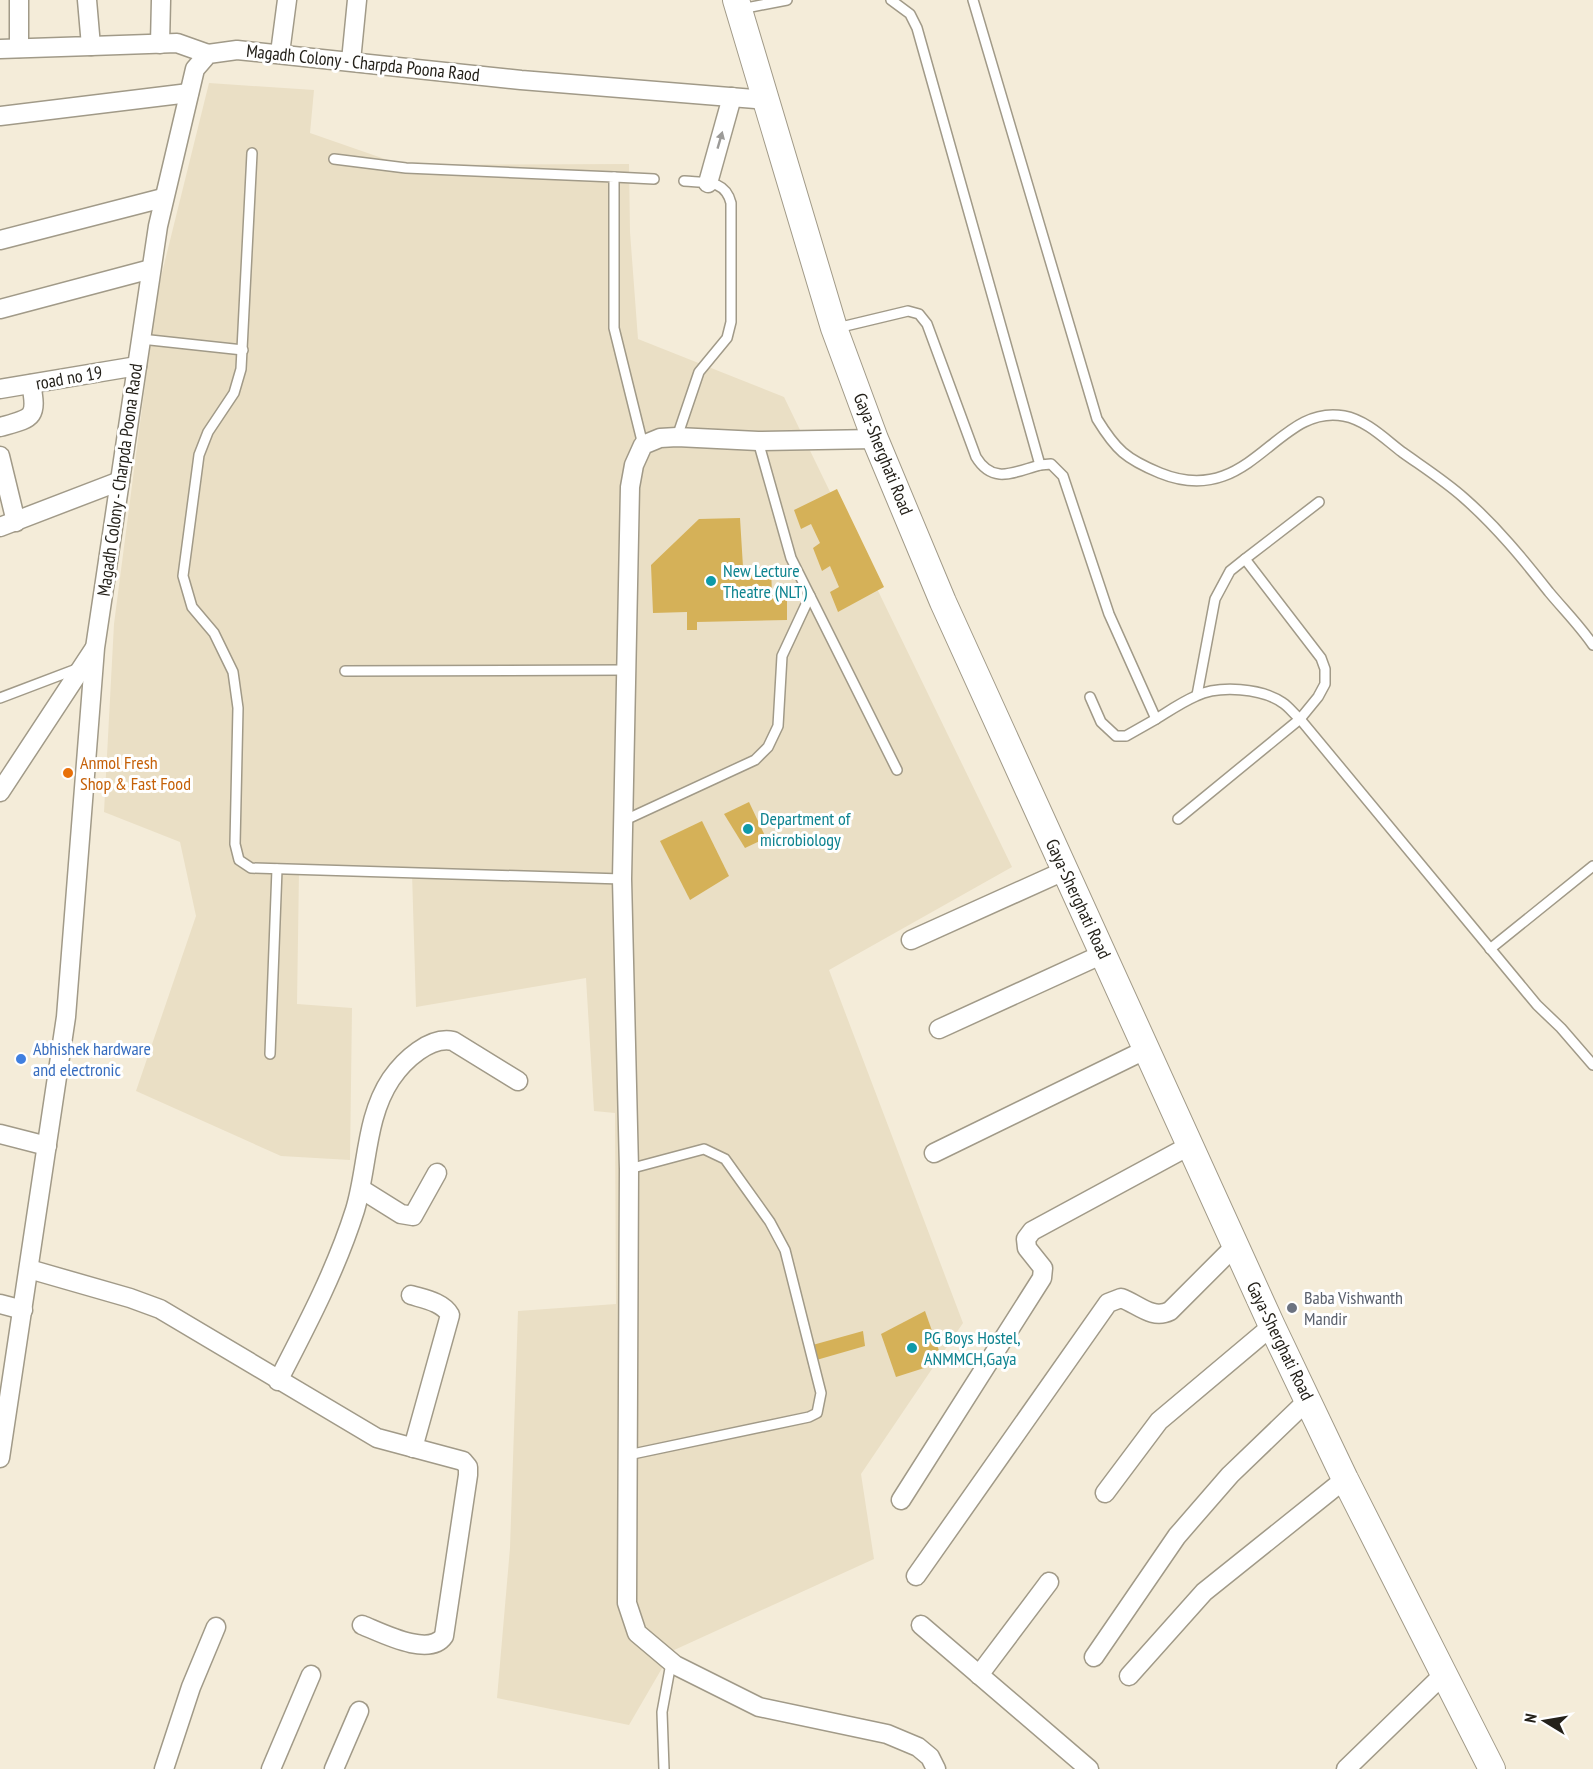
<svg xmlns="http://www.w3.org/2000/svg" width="1593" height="1769" font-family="'PT Sans Narrow',sans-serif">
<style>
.built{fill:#eadfc5}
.building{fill:#d5b158}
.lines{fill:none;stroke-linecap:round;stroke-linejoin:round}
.lane-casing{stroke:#a19a88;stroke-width:12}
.street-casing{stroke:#a19a88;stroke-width:21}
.secondary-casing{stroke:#a19a88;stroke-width:28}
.lane{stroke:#fff;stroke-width:9}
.street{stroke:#fff;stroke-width:18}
.secondary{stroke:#fff;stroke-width:26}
.oneway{fill:#9c9b98}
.culture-dot{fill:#0f9aa8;stroke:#fff;stroke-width:2}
.food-dot{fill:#e8710a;stroke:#fff;stroke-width:2}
.shop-dot{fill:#3f7fe0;stroke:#fff;stroke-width:2}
.worship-dot{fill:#6b7280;stroke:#fff;stroke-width:2}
.labels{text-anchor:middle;stroke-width:6;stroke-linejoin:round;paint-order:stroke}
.street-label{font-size:18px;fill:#24211a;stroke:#fff}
.culture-label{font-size:18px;fill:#0d838f;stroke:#fff;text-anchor:start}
.food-label{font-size:18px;fill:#c56008;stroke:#fff;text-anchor:start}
.shop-label{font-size:18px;fill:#366cbe;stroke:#fff;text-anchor:start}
.worship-label{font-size:18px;fill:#5b616d;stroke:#fff;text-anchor:start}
</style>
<rect width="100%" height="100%" fill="#f4ecd9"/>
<polygon class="built" points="209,83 314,90 310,133 402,165 629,164 630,232 638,339 784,397 1012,867 829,970 963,1323 861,1474 874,1559 672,1651 629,1725 497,1698 510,1548 518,1311 616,1304 615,1113 594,1111 586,978 416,1007 412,873 299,872 297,1004 352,1008 350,1160 281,1156 136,1091 196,916 180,842 104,812 114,624 157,293"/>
<g class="building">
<polygon points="837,489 884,587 838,612 830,592 839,587 830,566 822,571 813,548 820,543 811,524 801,529 794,510"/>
<polygon points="740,518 743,567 771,567 772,595 787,595 787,620 697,622 697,630 687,630 687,612 653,613 651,565 699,519"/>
<polygon points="749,802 766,838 745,848 724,814"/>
<polygon points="702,821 729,876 690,900 660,841"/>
<polygon points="925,1311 943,1362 896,1377 881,1334"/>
<polygon points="863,1331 865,1346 813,1361 809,1346"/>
</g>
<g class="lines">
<defs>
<g id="lane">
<path d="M891,0L910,14L917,28L1040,465L1051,464L1063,476L1109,614L1156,719C1169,711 1182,702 1196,696C1219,685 1262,688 1283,703C1289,707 1294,714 1300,719L1537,1005L1561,1028L1593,1065"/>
<path d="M973,0L1097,419C1116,450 1126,459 1160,473C1251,510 1276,403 1344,416C1366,420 1385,439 1402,452C1423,467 1445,481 1464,498C1496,526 1523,559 1549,592C1564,610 1580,626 1593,645"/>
<polyline points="741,9 787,0"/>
<polyline points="252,153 241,369 234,393 208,432 199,455 183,576 192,607 214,633 233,672 238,708 235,844 239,860 251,868 622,879"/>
<polyline points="334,159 406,168 614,177 614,328 643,445"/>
<polyline points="614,177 654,179"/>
<path d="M837,328L908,311L919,314L927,324L976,457C993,485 1014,472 1040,465"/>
<polyline points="141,339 243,350"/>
<path d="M677,437L699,372L727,338L731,322V203C725,179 705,183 684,181"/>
<polyline points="758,441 791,558 897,770"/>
<polyline points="345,671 626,670"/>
<polyline points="1197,695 1215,599 1230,571 1245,559"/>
<polyline points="1090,697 1101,722 1116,736 1126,736 1156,719"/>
<polyline points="0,698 79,668"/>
<polyline points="1178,819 1300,719 1318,697 1325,684 1325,669 1321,658 1245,559 1319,502"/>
<polyline points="623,821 755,760 768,747 778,726 782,656 810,596"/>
<polyline points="1490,949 1593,866"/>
<polyline points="270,1054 277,869"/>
<polyline points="628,1455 809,1417 817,1413 821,1393 785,1250 770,1222 725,1159 704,1149 629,1169"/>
<polyline points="664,1769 662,1712 671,1663"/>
</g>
<g id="street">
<polyline points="19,0 19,48"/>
<polyline points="160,44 161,0"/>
<polyline points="91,46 177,43 208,54"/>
<polyline points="0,49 91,46 87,0"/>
<polyline points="280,53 287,0"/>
<polyline points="351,61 357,0"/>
<polyline points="0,116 189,93"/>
<polyline points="708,183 732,97"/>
<polyline points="0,240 163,198"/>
<polyline points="0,309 151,269"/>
<polyline points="0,389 137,366"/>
<path d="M0,427C32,418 38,419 31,384"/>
<polyline points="875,439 758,441 677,437 660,438 643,445 634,465 630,487 622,879 629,1169 627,1603 637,1633 675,1665 759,1707 887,1734 918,1747 930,1757 936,1769"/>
<polyline points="0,456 16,522"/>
<polyline points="0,527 120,481"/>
<polyline points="0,792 94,649"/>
<polyline points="911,940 1064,871"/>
<polyline points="939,1029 1103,954"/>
<polyline points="0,1134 47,1146"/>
<polyline points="934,1153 1147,1049"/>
<polyline points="361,1189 401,1214 413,1216 437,1173"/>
<path d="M29,1269L130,1298L160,1309L377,1438L463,1461L468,1467V1475L444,1636C429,1658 380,1632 362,1625"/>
<path d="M411,1295C424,1299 443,1302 450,1315L413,1448"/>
<polyline points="0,1304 23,1310"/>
<path d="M278,1381C307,1325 336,1270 355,1210C368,1167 365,1118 391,1079C404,1060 430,1036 453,1041L518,1081"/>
<polyline points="0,1458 66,1017 95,648 158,226 195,69 208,54 237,50 521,80 766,100"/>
<polyline points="1105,1493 1159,1421 1272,1326"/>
<polyline points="901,1500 1042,1278 1043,1268 1027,1248 1026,1239 1032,1231 1189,1146"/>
<path d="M916,1576L1108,1303L1121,1298C1138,1304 1152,1320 1170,1311L1235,1246"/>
<polyline points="921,1625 1089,1769"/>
<polyline points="1094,1657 1177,1536 1230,1475 1308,1400"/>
<polyline points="979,1675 1049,1582"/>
<polyline points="1129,1676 1204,1592 1345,1479"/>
<polyline points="164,1769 191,1687 216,1627"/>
<polyline points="271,1769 311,1675"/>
<polyline points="334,1769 359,1711"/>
<polyline points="1346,1769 1444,1674"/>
</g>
<polyline id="secondary" points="736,0 834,328 875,439 943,602 1272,1326 1345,1479 1492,1769"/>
</defs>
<use href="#lane" class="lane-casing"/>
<use href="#street" class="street-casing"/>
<use href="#secondary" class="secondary-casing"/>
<use href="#lane" class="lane"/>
<use href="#street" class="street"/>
<use href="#secondary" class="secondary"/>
</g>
<defs><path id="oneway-solid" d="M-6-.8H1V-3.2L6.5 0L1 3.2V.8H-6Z" transform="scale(1.5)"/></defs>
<use class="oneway" href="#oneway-solid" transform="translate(720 140) rotate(-74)"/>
<g class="culture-dot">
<circle cx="711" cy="581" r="6"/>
<circle cx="748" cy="829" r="6"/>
<circle cx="912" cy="1348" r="6"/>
</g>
<circle class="food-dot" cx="68" cy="773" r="6"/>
<circle class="shop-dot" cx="21" cy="1059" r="6"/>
<circle class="worship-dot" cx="1292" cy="1308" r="6"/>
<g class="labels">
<g class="street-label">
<text transform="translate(363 63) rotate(6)" y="6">Magadh Colony - Charpda Poona Raod</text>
<text transform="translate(69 378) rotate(-10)" y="6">road no 19</text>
<text transform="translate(883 454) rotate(68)" y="6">Gaya-Sherghati Road</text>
<text transform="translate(120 480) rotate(-82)" y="6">Magadh Colony - Charpda Poona Raod</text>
<text transform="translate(1078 899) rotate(65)" y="6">Gaya-Sherghati Road</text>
<text transform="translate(1280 1341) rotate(64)" y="6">Gaya-Sherghati Road</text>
</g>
<g class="culture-label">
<text x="723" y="577">New Lecture<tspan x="723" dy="21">Theatre (NLT)</tspan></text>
<text x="760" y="825">Department of<tspan x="760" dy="21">microbiology</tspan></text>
<text x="924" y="1344">PG Boys Hostel,<tspan x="924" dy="21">ANMMCH,Gaya</tspan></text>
</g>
<g class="food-label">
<text x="80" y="769">Anmol Fresh<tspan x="80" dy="21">Shop &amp; Fast Food</tspan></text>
</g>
<g class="shop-label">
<text x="33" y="1055">Abhishek hardware<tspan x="33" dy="21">and electronic</tspan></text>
</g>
<g class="worship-label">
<text x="1304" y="1304">Baba Vishwanth<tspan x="1304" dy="21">Mandir</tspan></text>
</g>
</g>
<g transform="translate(1545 1721) rotate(281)" stroke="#ffffff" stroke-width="4.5" paint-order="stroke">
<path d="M0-4.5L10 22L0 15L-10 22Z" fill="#24211a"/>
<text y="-9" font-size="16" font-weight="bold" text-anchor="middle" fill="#24211a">N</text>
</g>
</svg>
